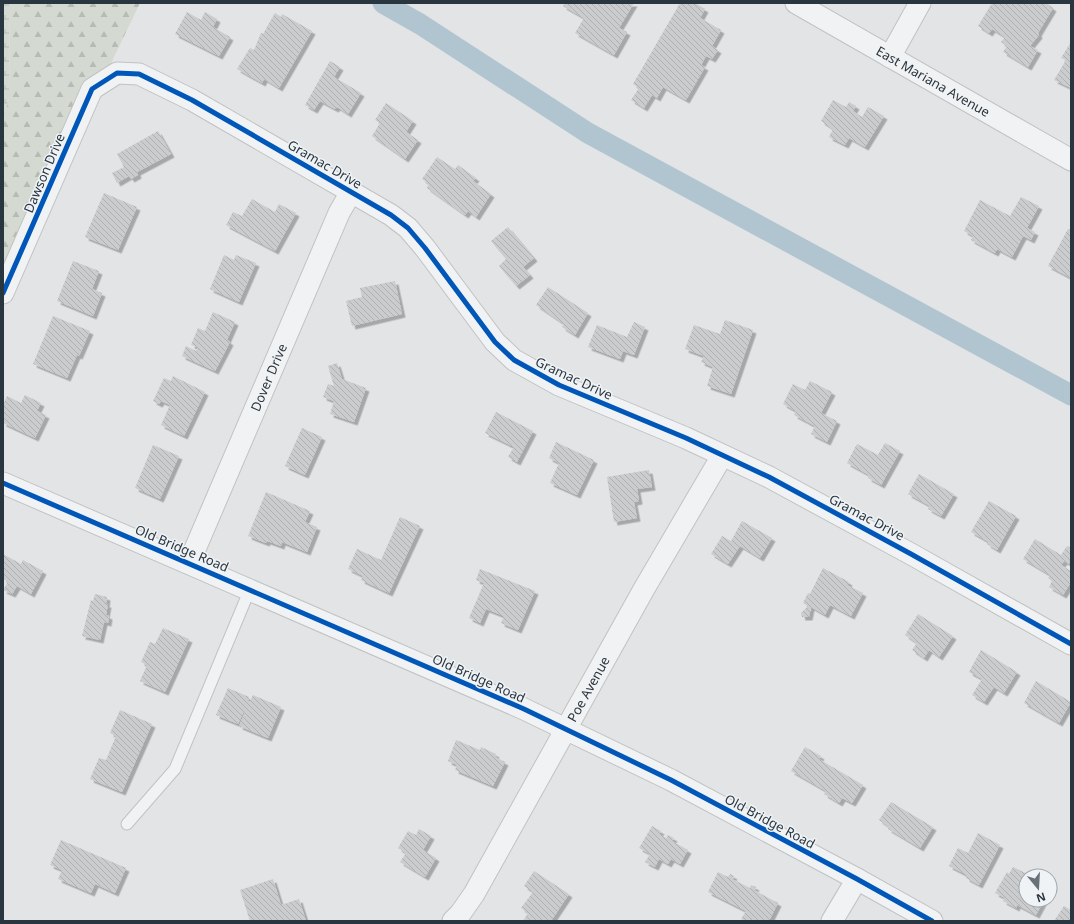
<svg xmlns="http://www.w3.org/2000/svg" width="1074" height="924" font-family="'Noto Sans',sans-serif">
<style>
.forest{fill:url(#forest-firs)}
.wetland{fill:url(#wetland-marsh)}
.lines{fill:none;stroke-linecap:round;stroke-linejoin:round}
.canal{stroke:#b1c5d0;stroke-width:21}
.building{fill:url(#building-back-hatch);filter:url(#shadow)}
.service-casing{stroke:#c0c2c4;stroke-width:13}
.minor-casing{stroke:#c0c2c4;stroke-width:23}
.service{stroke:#f1f2f3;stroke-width:11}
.minor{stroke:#f1f2f3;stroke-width:21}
.cycleway-casing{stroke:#eff3f6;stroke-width:8}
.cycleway{stroke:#0057b8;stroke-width:5}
.labels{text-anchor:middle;stroke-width:3;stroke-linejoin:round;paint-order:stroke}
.street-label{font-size:13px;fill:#29353f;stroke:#eff3f6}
</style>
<defs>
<pattern id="forest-firs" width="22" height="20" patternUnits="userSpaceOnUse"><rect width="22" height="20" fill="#d4dad2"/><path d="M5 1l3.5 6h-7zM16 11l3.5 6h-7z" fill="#b6bcb5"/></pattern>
<pattern id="wetland-marsh" width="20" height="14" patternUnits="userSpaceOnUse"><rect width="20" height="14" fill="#d4dad2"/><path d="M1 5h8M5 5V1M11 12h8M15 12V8" fill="none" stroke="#b6bcb5"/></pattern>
<pattern id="building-back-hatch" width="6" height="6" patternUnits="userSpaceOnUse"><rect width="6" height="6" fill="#caccce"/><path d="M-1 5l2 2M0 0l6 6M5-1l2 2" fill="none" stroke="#aeb0b2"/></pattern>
<filter id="shadow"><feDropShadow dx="3.5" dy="3.5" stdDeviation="0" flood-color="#0004"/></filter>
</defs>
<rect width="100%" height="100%" fill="#e2e4e6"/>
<polygon class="forest" points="10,3 140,3 3,288 3,121 9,97"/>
<polygon class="wetland" points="3,3 10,3 9,97 3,121"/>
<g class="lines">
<polyline class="canal" points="383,3 420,24 588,133 1071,395"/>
</g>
<g class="building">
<polygon points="565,3 634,3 619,28 627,32 614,55 575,33 584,18 563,6"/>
<polygon points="680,3 695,3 705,9 700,18 721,30 712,46 718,50 712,59 706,56 701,65 705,67 686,100 663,87 657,98 652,95 644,108 631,100 639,88 633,84"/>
<polygon points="992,3 1046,3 1053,8 1038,33 1039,35 1030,46 1038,50 1028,67 1003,52 1007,46 1001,42 1005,37 992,29 989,33 978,26"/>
<polygon points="187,12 201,20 205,12 217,19 213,27 230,37 219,56 175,34"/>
<polygon points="275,13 281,17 282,14 312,31 279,88 264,79 262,83 237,69 250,48 254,50 261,33 263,34"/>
<polygon points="1071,42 1071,88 1054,80 1066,60 1061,58"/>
<polygon points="330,61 340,67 334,77 361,93 348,114 337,107 335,109 320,101 314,110 305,105"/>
<polygon points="833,100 846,107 849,102 856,106 853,111 862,117 868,107 884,116 865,147 849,138 845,145 829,137 833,129 821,121"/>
<polygon points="386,103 413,121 406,132 418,140 405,159 372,136 380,123 375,120"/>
<polygon points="158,131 171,154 137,172 138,175 131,179 129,176 117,183 112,173 124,167 117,154"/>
<polygon points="437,157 455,169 458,165 476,178 473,181 491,194 476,217 468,211 465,215 427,188 429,184 422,179"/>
<polygon points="104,193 137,207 118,250 85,237"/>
<polygon points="1021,197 1039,206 1027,228 1035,232 1031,240 1023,236 1012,257 997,249 995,253 971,240 973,236 964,231 980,200 1010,216"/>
<polygon points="252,199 275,212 279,204 296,213 275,251 226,225 233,212 242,216"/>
<polygon points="508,227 534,258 523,267 530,275 516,286 499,266 506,259 491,241"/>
<polygon points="1068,229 1071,230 1071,278 1048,266"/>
<polygon points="224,255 234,260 236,255 256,263 239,302 210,289"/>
<polygon points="73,261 99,271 92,289 102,293 93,316 57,301"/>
<polygon points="395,281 402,314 352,326 346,301 362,297 360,288"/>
<polygon points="548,287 588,313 575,335 562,327 564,324 536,305"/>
<polygon points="213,312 235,322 227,340 230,342 215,371 182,356 186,346 196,351 198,347 191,345 198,328 205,331"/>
<polygon points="53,316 90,331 79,356 77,355 67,378 33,364"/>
<polygon points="725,320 753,330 731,394 707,386 713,367 701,362 704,356 685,349 694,325 720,334"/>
<polygon points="634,322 645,327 634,355 623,351 620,359 588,347 597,325 627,337"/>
<polygon points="337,363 342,379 366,388 354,422 330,414 334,401 323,397 328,384 334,386 328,366"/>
<polygon points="173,376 205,392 184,436 161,425 170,405 161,401 159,404 153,401 164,378 171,381"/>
<polygon points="810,381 832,392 821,413 837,421 827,442 811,434 815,426 794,415 796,411 783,404 793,384 805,390"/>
<polygon points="25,395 41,403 37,411 46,415 35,438 3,423 3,405 7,396 21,403"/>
<polygon points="496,412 533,431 517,462 508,457 514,447 485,433"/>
<polygon points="302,428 322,437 305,475 285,466"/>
<polygon points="556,442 594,460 577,495 550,483 559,463 549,458"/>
<polygon points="885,443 900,451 881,485 868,478 869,475 847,463 857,444 878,455"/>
<polygon points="153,445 179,456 160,499 135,488"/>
<polygon points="649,470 652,487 637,489 639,501 634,502 637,518 614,522 607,477"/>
<polygon points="919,474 954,494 941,516 928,509 930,506 908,494"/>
<polygon points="266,492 310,511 305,522 317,527 307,552 282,542 281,546 267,541 266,543 248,536"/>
<polygon points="989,501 1016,516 997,550 987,544 989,542 971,532"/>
<polygon points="400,517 420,526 389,593 361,580 363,576 348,569 357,549 381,560"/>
<polygon points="742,521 772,538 760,558 740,546 728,564 711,554 722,536 731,541"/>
<polygon points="1035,539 1061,555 1067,546 1071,548 1069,564 1064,561 1061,565 1071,571 1071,582 1063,595 1049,587 1052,581 1048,578 1050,575 1023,559"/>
<polygon points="3,554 21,564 23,560 43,571 31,594 17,586 12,594 3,590 8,582 3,579"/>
<polygon points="823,568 849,582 847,585 863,593 851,616 830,605 825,615 811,607 809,617 802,617 801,613 808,606 803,603 808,593 810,594"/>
<polygon points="480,569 535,591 518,630 501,623 504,616 486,609 480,623 469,618 484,583 476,580"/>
<polygon points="95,594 107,597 106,604 108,604 106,615 109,616 108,623 104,622 100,640 82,636 91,600 93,601"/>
<polygon points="918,614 953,636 939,657 929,650 924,658 912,650 917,643 905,635"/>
<polygon points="163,628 189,639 165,692 140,681 147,665 141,662 150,642 155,644"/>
<polygon points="981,650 1017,672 1004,693 994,687 984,702 972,695 982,679 969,672"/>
<polygon points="1036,681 1071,702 1059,723 1024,703"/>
<polygon points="228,688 249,697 248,701 250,701 253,695 281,707 268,738 239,726 245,712 244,711 238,724 216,715"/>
<polygon points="120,710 152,724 122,792 90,779 99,758 106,760 116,736 110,733"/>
<polygon points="456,740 480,750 481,747 496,754 495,757 505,762 493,786 455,770 457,765 448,761"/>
<polygon points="805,747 821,756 819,759 863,785 852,803 842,798 839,803 824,794 826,791 791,771"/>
<polygon points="891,802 933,827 920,848 888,829 889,827 879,820"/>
<polygon points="652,826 661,831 659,834 666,838 668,835 674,838 672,841 688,850 680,864 671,859 668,864 659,859 655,867 645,862 650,854 639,848"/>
<polygon points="419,829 431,836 423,850 436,858 425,877 400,862 406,853 398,848 408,831 416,835"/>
<polygon points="978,833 1000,845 979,885 966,878 967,875 949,866 958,848 968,853"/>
<polygon points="61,840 126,868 115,893 95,884 91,893 58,879 62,870 50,865"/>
<polygon points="1013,867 1032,876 1026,876 1026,900 1044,900 1036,915 1017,905 1016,908 1003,901 1005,898 995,893 1007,872 1009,874"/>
<polygon points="534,871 569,894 551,921 523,921 528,913 521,908 533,892 524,886"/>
<polygon points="718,872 728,877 730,874 734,876 732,879 750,888 751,885 756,887 754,890 778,903 769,921 746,921 741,919 746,911 708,892"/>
<polygon points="273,879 281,905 299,899 306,921 250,921 240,890"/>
<polygon points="1064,906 1071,910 1071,921 1054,921"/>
</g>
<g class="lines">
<defs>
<polyline id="service" points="127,824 175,769 250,589"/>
<g id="minor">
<path id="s1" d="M796,3L1071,160"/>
<polyline points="890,57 920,3"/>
<polyline points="3,293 92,89 117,73 139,74 192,100 391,215 408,228 425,248 495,342 514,360 559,385 686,438 769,477 911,554 1071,644"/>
<polyline points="3,483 524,709 671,780 857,879 932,921"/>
<path id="s2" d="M189,563L339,213L351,192"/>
<path id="s3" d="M453,921L460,914L474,894L644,589L722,456"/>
<polyline points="832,921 857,879"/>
</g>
</defs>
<use href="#service" class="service-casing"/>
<use href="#minor" class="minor-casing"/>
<use href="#service" class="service"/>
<use href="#minor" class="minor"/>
<defs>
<g id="cycleway">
<polyline points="3,293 92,89 117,73 139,74 192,100 391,215 408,228 425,248 495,342 514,360 559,385 686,438 769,477 911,554 1071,644"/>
<polyline points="3,483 524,709 671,780 857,879 932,921"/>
</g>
</defs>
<use href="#cycleway" class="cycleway-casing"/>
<use href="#cycleway" class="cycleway"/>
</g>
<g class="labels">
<g class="street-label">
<text dy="5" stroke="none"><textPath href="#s1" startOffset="158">East Mariana Avenue</textPath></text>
<text transform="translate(325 164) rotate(30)" y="5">Gramac Drive</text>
<text transform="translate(44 173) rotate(-67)" y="5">Dawson Drive</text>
<text dy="5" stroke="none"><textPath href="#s2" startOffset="202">Dover Drive</textPath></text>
<text transform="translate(574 378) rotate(25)" y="5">Gramac Drive</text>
<text transform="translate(867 517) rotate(28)" y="5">Gramac Drive</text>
<text transform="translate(182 548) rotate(23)" y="5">Old Bridge Road</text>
<text transform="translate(479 678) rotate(24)" y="5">Old Bridge Road</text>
<text dy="5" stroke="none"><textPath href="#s3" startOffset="269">Poe Avenue</textPath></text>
<text transform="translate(770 821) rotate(28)" y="5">Old Bridge Road</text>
</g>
</g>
<rect width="1074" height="924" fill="none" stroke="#29353f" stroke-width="8"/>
<g transform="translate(1038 888) rotate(162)"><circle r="19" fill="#eff3f6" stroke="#a0a7ad"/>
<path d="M0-3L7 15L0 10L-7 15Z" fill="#6a7279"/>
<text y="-6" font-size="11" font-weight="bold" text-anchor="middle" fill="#29353f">N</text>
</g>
</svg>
